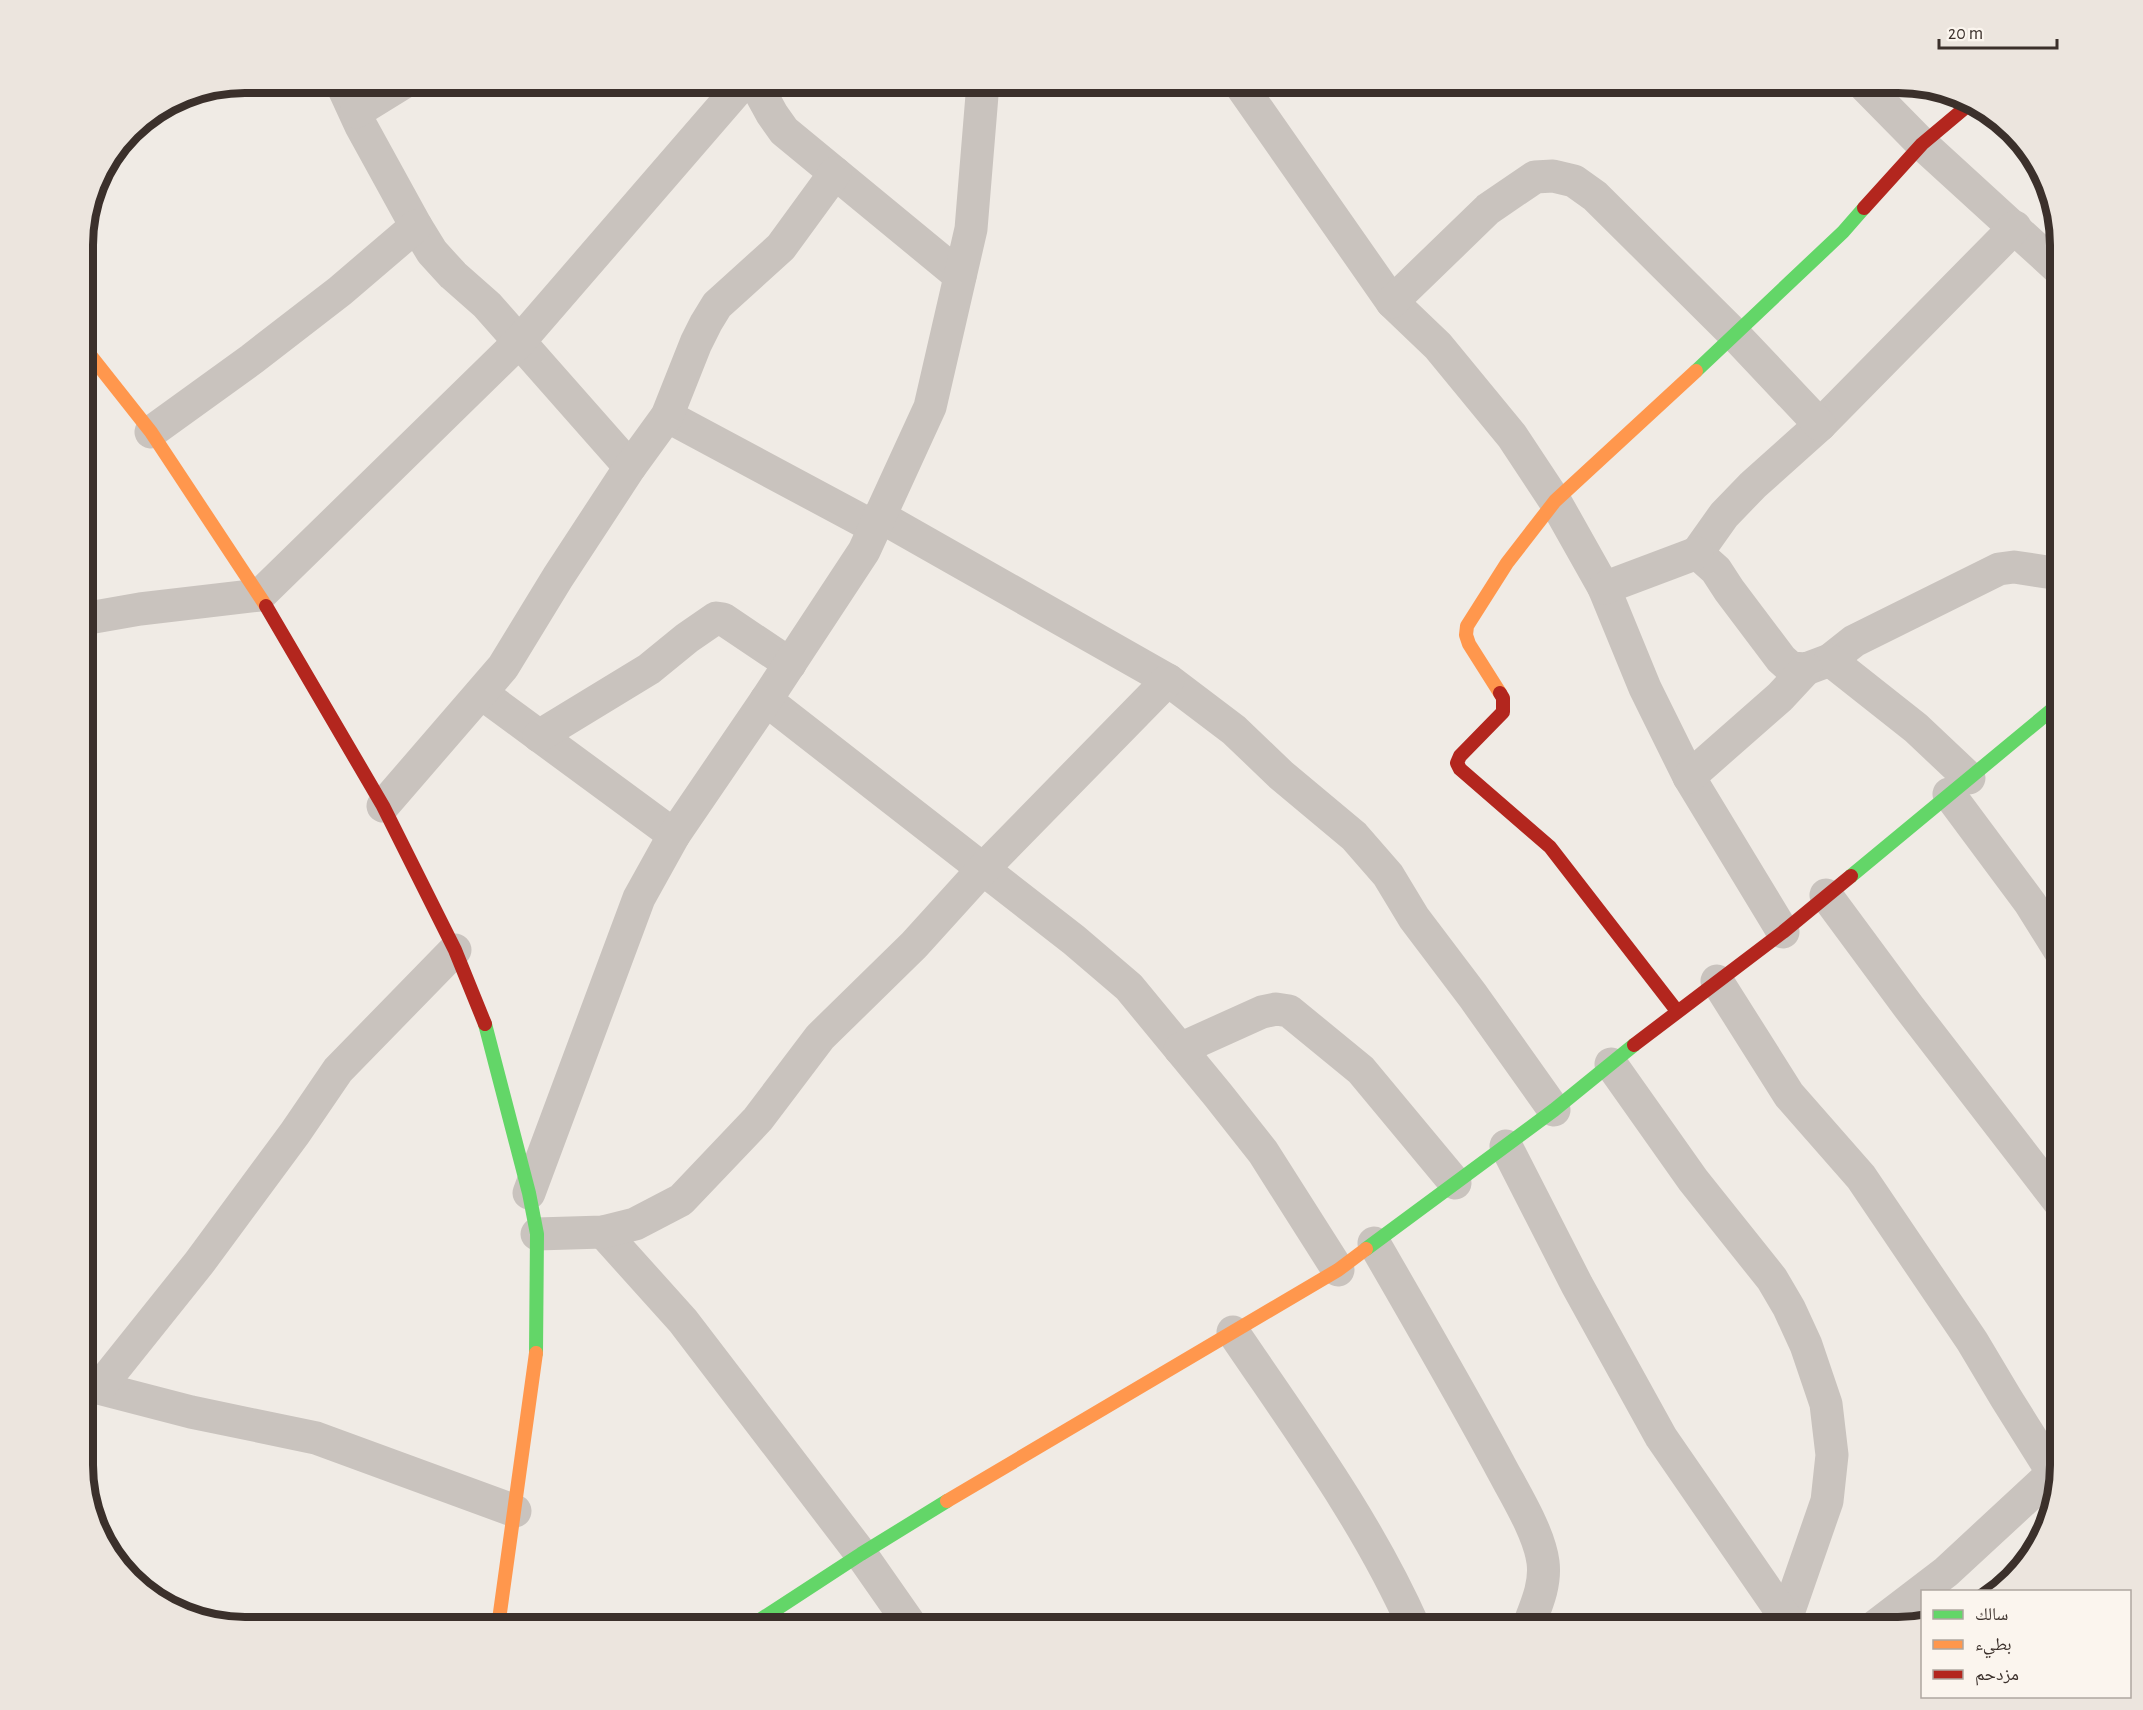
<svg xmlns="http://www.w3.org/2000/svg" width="2143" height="1710" font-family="'Alegreya Sans','Noto Naskh Arabic',sans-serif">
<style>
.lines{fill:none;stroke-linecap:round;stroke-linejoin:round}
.street{stroke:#c9c3be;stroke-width:33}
.fast{stroke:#63d668;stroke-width:14}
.slow{stroke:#ff974d;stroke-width:14}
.jam{stroke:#b3261e;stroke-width:14}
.rim{fill:none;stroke:#3b302b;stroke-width:8}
</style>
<rect width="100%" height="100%" fill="#f0ebe5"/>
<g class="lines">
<g class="street">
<polyline points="339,83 344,89 361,126 416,226 432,252 453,275 487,305 630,467"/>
<polyline points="755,83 772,114 784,131 960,276"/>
<polyline points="1239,83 1392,302 1438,346 1512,436 1555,501 1604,588 1645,688 1689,777 1783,932"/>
<polyline points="1862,83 1922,144 2060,270"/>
<polyline points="356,112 403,83"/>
<polyline points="2015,227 1820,425 1753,485 1724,515 1697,553 1716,570 1729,590 1781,659 1791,668 1806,669 1830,660 1854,641 1999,569 2014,567 2060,574"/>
<polyline points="1392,302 1488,209 1535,177 1553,176 1574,181 1595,196 1735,335 1820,425"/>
<polyline points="667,416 874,527"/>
<polyline points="151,432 252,359 340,291 416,226"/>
<polyline points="879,516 1168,680 1234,730 1281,775 1354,836 1388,875 1414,918 1473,996 1554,1110"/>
<polyline points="1604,588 1697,553"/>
<polyline points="83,619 140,609 260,595 519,342 743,83"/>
<polyline points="1830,660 1916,728 1969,778"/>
<polyline points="481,693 674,835"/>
<polyline points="766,700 1074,940 1129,987 1218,1095 1263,1152 1338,1270"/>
<polyline points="539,736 649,669 687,638 716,618 723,619 790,664"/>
<polyline points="1689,777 1780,697 1806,669"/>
<polyline points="1949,794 2030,903 2060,951"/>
<polyline points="383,806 503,667 558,577 630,467 667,416 696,343 706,323 717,305 781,247 835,173"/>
<polyline points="1826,895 1908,1006 2060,1203"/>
<polyline points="1717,981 1789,1095 1861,1177 1972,1341 2006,1398 2053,1473"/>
<polyline points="1180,1049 1262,1012 1276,1009 1289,1011 1361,1070 1455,1183"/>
<polyline points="1611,1064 1693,1180 1772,1279 1789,1308 1806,1345 1826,1404 1832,1455 1827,1501 1786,1619"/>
<polyline points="1506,1146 1577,1285 1661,1437 1792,1627"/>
<polyline points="529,1193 639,898 674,835 766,700 864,551 930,407 971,229 983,83"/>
<polyline points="603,1232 683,1321 861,1554 912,1627"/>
<polyline points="537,1234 603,1232 635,1224 681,1200 758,1119 820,1037 914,945 982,870 1168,680"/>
<path d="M1374,1243C1416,1316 1458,1388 1498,1462C1512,1489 1539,1531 1543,1562C1546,1585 1536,1606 1528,1627"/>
<path d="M1233,1332C1298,1428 1367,1521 1414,1627"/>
<polyline points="83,1384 191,1412 316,1438 515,1511"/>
<polyline points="99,1388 199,1263 295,1133 338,1070 455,950"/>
<polyline points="1874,1627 1946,1572 2053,1473 2060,1469"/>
</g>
<g class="fast">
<polyline points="1696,371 1843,232 1864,208"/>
<polyline points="1851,876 2060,703"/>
<polyline points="485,1024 529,1193 537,1234 536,1353"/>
<polyline points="1366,1249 1554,1110 1634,1045"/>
<polyline points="749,1627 861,1554 947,1501"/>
</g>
<g class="slow">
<polyline points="83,346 151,432 266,606"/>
<polyline points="1500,693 1469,644 1466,635 1467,626 1507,563 1555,501 1696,371"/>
<polyline points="947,1501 1338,1270 1366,1249"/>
<polyline points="498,1627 536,1353"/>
</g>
<g class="jam">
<polyline points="1864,208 1922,144 1972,102"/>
<polyline points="266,606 383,806 455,950 485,1024"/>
<polyline points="1500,693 1503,698 1503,712 1460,756 1457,763 1460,769 1550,847 1677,1011"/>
<polyline points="1634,1045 1783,932 1851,876"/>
</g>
</g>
<path d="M0 0H2143V1710H0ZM245 93H1898A152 152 0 0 1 2050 245V1465A152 152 0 0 1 1898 1617H245A152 152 0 0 1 93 1465V245A152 152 0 0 1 245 93Z" fill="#ece5de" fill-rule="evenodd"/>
<path class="rim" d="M245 93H1898A152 152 0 0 1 2050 245V1465A152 152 0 0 1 1898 1617H245A152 152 0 0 1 93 1465V245A152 152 0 0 1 245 93Z"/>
<rect x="1921" y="1590" width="210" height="108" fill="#fbf5ee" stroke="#aea6a0" stroke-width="1.5"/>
<rect x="1933" y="1610" width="30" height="9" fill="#63d668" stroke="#aea6a0" stroke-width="1.5"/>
<text x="1975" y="1620" font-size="18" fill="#3b302b">سالك</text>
<rect x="1933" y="1640" width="30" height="9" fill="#ff974d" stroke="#aea6a0" stroke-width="1.5"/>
<text x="1975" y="1650" font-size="18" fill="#3b302b">بطيء</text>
<rect x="1933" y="1670" width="30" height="9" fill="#b3261e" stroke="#aea6a0" stroke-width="1.5"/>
<text x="1975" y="1680" font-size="18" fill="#3b302b">مزدحم</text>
<path d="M1939 39v9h118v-9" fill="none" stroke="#3b302b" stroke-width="3"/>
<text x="1948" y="39" font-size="18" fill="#3b302b" stroke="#fbf5ee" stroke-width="4.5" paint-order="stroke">20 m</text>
</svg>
